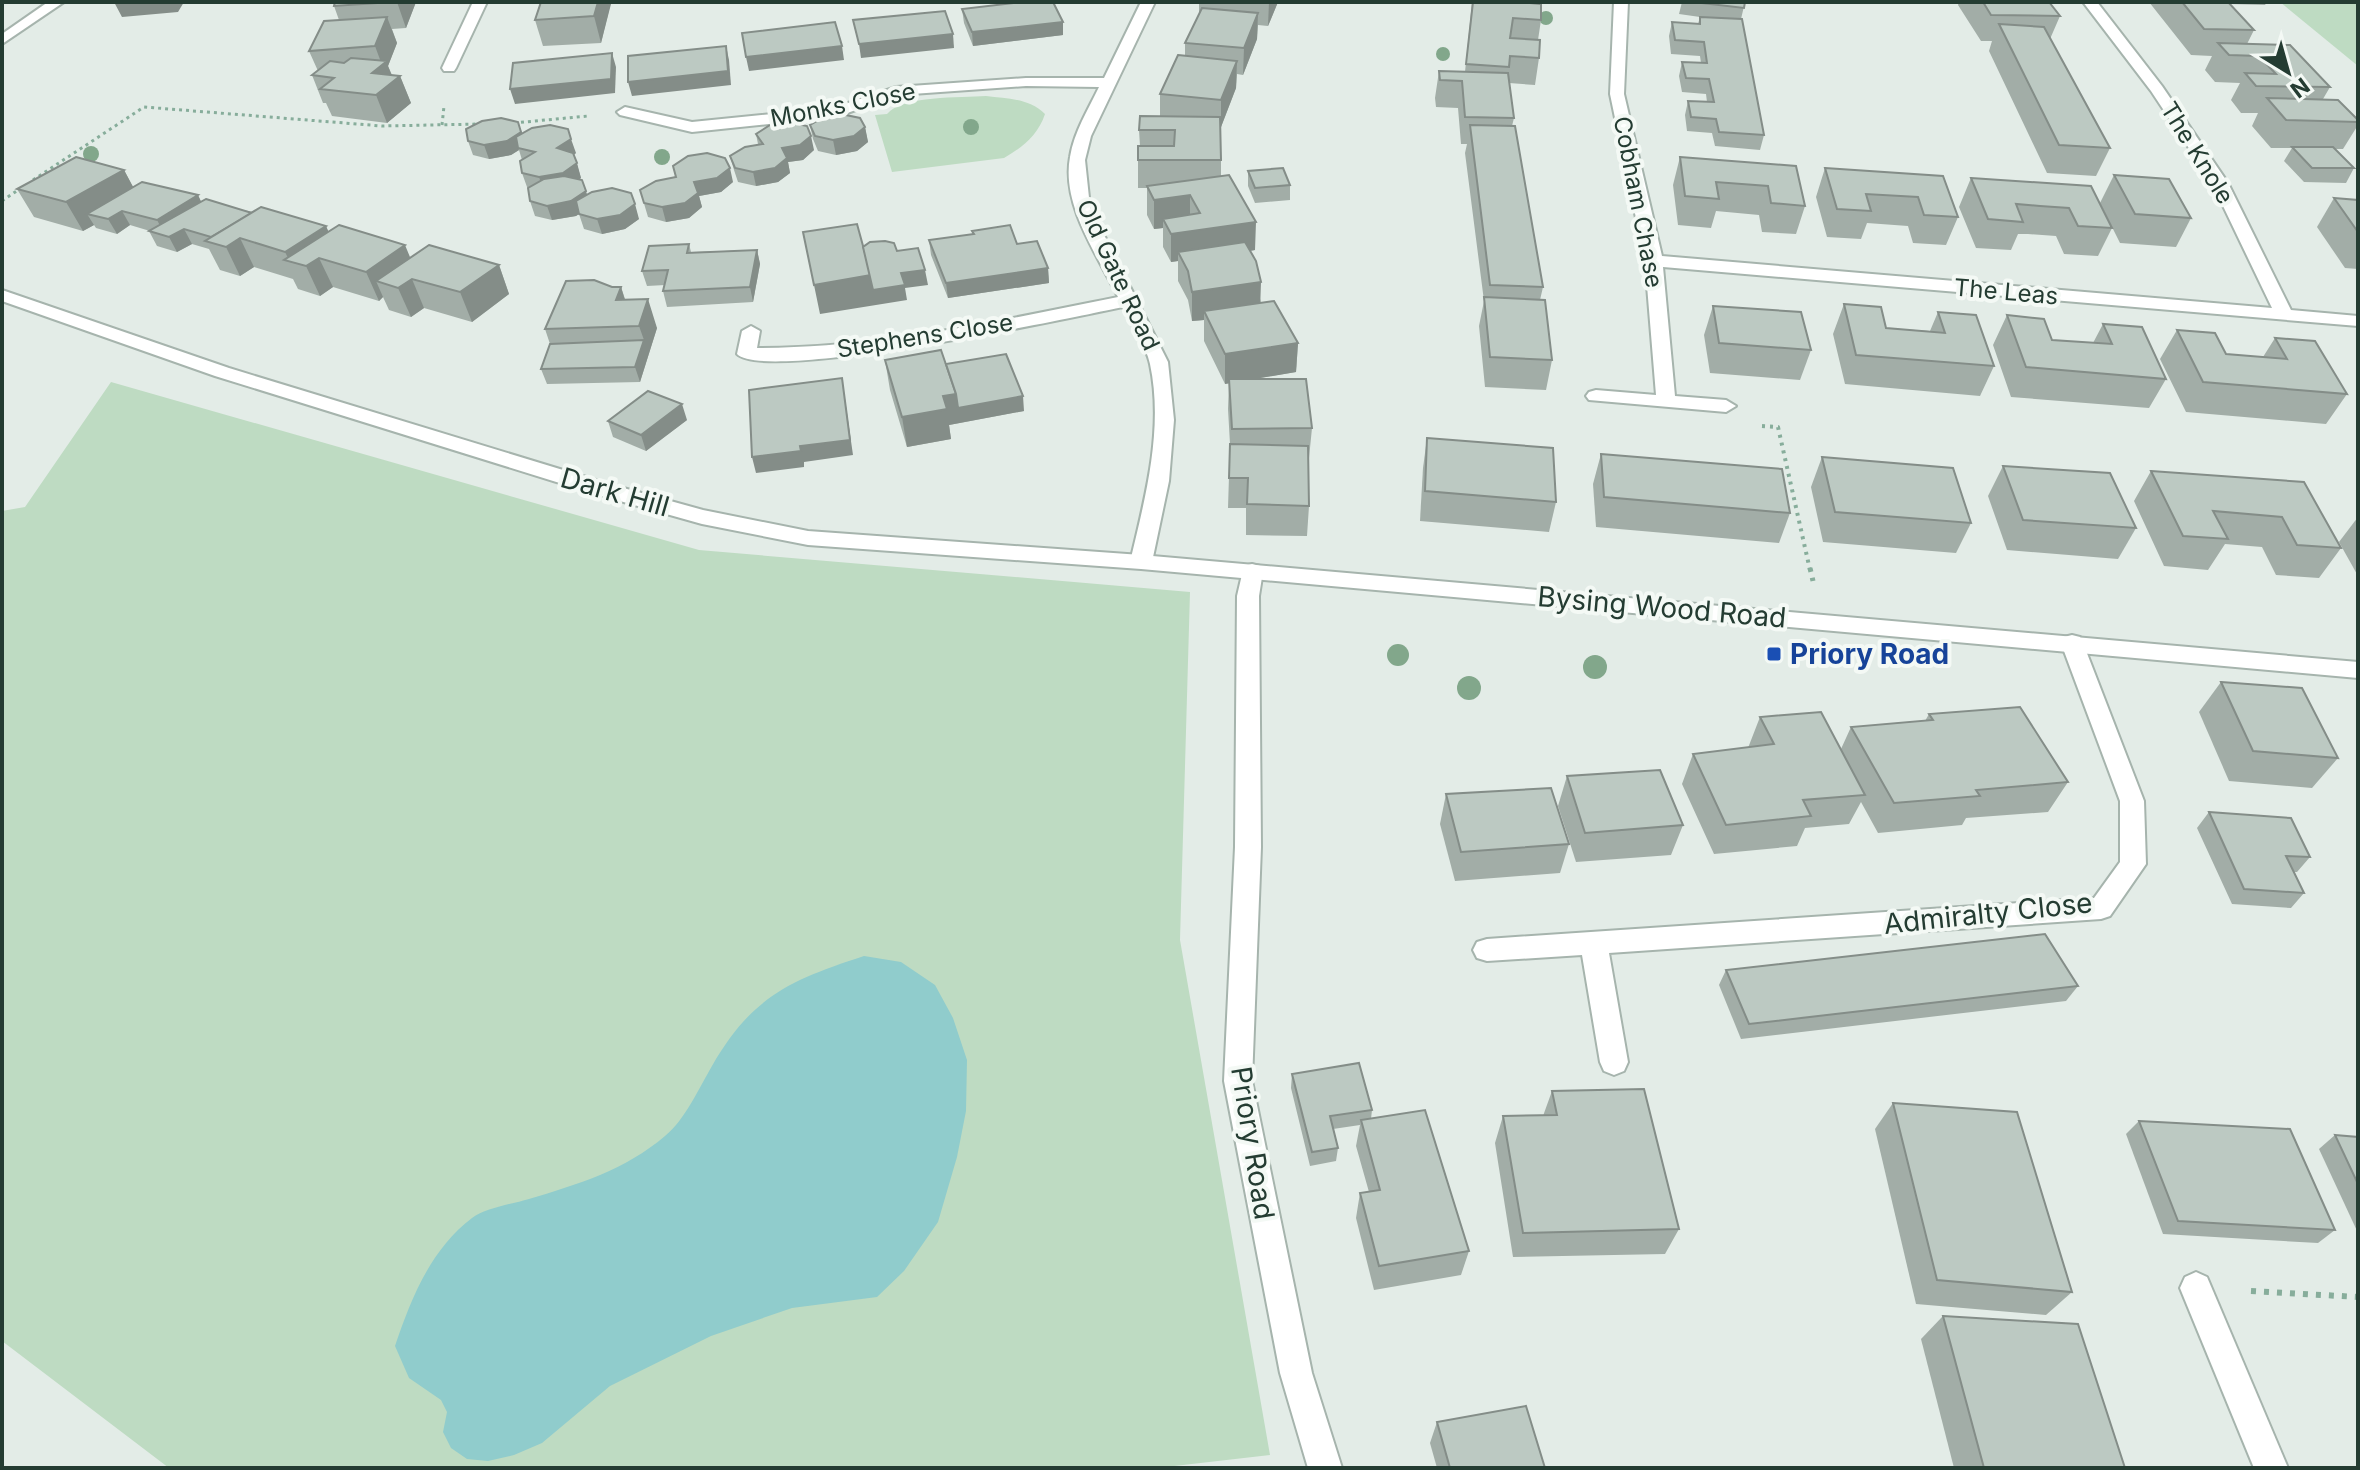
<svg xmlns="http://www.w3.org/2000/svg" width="2360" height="1470" font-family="Inter,sans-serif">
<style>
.green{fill:#bedbc2}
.water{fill:#90cccc}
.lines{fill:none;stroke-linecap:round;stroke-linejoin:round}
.minor-casing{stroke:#a6b4ad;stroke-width:4}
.tertiary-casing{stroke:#a6b4ad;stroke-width:4}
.path-far3{stroke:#87ad9b;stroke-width:3;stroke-dasharray:3 4;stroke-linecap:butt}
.path-far2{stroke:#87ad9b;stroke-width:4;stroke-dasharray:3 5;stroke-linecap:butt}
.path-far1{stroke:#87ad9b;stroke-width:5;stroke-dasharray:4 6;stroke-linecap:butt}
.path{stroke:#87ad9b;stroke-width:6;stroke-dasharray:5 8;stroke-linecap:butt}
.minor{fill:#fff;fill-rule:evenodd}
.tertiary{fill:#fff;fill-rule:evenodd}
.tree{fill:#82a78b}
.wall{fill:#a2ada7}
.shaded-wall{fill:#848d88}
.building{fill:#bcc9c2;stroke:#848d88;stroke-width:2}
.transit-dot{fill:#1a4fb4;stroke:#f4f9f5;stroke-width:3}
.labels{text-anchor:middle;stroke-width:8;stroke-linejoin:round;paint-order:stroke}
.far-street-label{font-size:24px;fill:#243c32;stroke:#f4f9f5}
.street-label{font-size:28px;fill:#243c32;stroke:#f4f9f5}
.transit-label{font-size:28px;font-weight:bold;fill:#164399;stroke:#f4f9f5;text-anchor:start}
</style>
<rect width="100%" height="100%" fill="#e3ece7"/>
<g class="green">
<polygon points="2280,2 2358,2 2358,66"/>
<path d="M986,96C1008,99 1029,98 1045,114C1038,135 1023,147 1004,158L892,172L875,115L887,114C903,95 960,98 986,96Z"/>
<polygon points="111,382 699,550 1190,592 1180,940 1270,1455 1157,1468 169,1468 2,1341 2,511 25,507"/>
</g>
<path class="water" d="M864,956L901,962L935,985L953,1018L967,1060L966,1111L957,1157L938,1222L904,1271L877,1297L792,1308L711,1336L610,1386L542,1443L514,1455L488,1461L467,1459L451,1448L443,1432L447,1412L441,1400L409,1378L395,1346C411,1299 430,1250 472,1218C486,1208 512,1204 529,1199C579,1184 625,1170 665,1136C685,1120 699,1088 712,1066C752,996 791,980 864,956Z"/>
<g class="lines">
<defs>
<g id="minor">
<polygon points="48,2 64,2 2,44 2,34"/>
<polygon points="473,2 487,2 456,68 454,71 444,71 442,68"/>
<path d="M1141,2H1155L1091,136L1085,160L1090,207L1168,362L1174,420L1169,481L1152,562L1149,567H1133L1130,562C1145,499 1164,429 1150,364C1146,345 1131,325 1123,307C1071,318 764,383 737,354L742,331L751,326L760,331L757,348C879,348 998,321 1118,297C1098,256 1061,205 1070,157C1074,132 1088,110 1099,87L1026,86L898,95L836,117L692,132L620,115L617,112L625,107L692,122L833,108L896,87L1026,78H1104Z"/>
<polygon points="1614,2 1628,2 1624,94 1662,256 2272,308 2212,183 2151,91 2083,2 2097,2 2162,86 2228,183 2291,310 2358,316 2358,326 1663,267 1675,396 1726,400 1736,406 1726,412 1589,400 1586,396 1589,392 1596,390 1656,395 1645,261 1610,94"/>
<polygon points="1252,564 1260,566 1263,571 1259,596 1261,847 1252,1081 1312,1373 1342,1468 1308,1468 1280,1373 1224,1081 1235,847 1237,596 1244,566"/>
<polygon points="2072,635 2080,637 2083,643 2144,801 2146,864 2110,916 2101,919 1609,953 1628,1062 1624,1071 1614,1075 1604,1071 1600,1062 1582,955 1487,961 1477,958 1473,950 1477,942 1487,939 2094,898 2120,862 2120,801 2061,643 2064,637"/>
<polygon points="2196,1272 2207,1277 2288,1468 2254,1468 2180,1288 2185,1277"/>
</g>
<polygon id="tertiary" points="2,290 229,368 609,484 703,510 808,531 1141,555 2358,662 2358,678 1141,569 808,545 702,524 595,494 215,376 2,301"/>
</defs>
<use href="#minor" class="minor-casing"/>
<use href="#tertiary" class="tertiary-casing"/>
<g class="path-far3">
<polyline points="514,123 588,116"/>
<polyline points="442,125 444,106"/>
<polyline points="33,180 144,107 382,126 480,124"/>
<polyline points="2,201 21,188"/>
</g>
<polyline class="path-far2" points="1762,426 1778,427 1810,570"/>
<polyline class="path-far1" points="1810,568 1813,581"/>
<polyline class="path" points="2251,1291 2358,1297"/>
<use href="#minor" class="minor"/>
<use href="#tertiary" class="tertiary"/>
</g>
<g class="tree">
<circle cx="1546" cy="18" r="7"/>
<circle cx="1443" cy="54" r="7"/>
<circle cx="971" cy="127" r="8"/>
<circle cx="91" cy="154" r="8"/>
<circle cx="662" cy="157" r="8"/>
<circle cx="1398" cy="655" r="11"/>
<circle cx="1595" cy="667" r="12"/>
<circle cx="1469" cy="688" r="12"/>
</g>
<g class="wall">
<polygon points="335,2 416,2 406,28 392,29 397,43 388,66 392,75 400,76 411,103 387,123 332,116 326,103 323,103 312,75 318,71 309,51 339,20 334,6"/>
<polygon points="541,2 611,2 601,43 543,46 535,20"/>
<polygon points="1199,2 1278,2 1268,26 1258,25 1257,39 1243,75 1237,74 1236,88 1221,127 1221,176 1255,250 1250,251 1261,303 1298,343 1296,372 1253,379 1312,428 1309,458 1308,458 1309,506 1307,536 1246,535 1246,508 1228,508 1230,444 1228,409 1229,383 1225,384 1204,341 1204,320 1192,321 1188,300 1178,281 1178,261 1171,262 1163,247 1163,228 1154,229 1147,215 1147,188 1138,188 1138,160 1140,146 1139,130 1160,117 1160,94 1185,56 1185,43 1199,14"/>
<polygon points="1472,2 1534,2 1541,20 1538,40 1539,58 1535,85 1509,83 1514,118 1512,126 1543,287 1540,300 1552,360 1546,390 1485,387 1479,326 1484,301 1465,153 1467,144 1461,144 1458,108 1436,107 1435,98 1439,71 1465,72"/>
<polygon points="1682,2 1745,2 1741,19 1764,135 1760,150 1715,146 1712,133 1687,131 1685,115 1688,101 1707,102 1706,94 1682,92 1679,76 1682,62 1701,63 1700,56 1671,54 1669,36 1672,22 1698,24 1700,17 1679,14"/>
<polygon points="1959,2 2049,2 2060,16 2050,39 2110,148 2096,176 2047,173 1989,51 1992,41 1981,41 1958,5"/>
<polygon points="2149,2 2267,2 2265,5 2230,4 2254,30 2247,44 2330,87 2323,99 2358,120 2358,125 2343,149 2335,149 2354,168 2346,183 2304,182 2284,161 2292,148 2271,148 2252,126 2258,113 2241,113 2231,100 2240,83 2215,82 2205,70 2212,56 2191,55"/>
<polygon points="962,9 1063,22 1063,35 973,46 964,23"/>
<polygon points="518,122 522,133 576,153 574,155 581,178 579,179 587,195 639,219 625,229 602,234 584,229 579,214 576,216 552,220 535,216 530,201 529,188 527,187 522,173 522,160 519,150 511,155 489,159 473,155 468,141"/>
<polygon points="810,125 865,127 868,142 857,151 836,155 818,151 813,139"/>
<polygon points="756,134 814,150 803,160 788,162 790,173 778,182 756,186 738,182 734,170 730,156 758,144"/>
<polygon points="1680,157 1796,166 1805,206 1796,234 1762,232 1759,215 1716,211 1711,228 1678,225 1673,185"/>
<polygon points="1825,168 1943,176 1958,217 1946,245 1913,243 1908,226 1867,223 1861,239 1827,237 1816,197"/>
<polygon points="124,170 133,187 198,195 201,202 326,226 328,232 411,258 499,265 509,294 472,322 424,308 411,317 389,310 383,297 379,301 333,287 320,296 298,289 293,279 254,267 240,276 220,270 209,249 192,244 177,252 157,246 149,231 150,231 130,225 117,234 96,228 94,225 83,231 34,217 17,189"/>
<polygon points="1248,171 1290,185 1290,200 1255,203 1248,186"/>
<polygon points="2114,175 2191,218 2176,247 2120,243 2100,203"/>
<polygon points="1971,178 2091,186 2112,228 2098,256 2064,254 2056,236 2028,234 2018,234 2011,250 1976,248 1959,207"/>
<polygon points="733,182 721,192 699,196 702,207 689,218 666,222 648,217 640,190"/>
<polygon points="2334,198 2358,200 2358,269 2345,268 2317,227"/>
<polygon points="972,231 1017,244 1048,268 1049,283 948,298 931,255 929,240 973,234"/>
<polygon points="689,244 691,252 757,250 760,264 753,302 667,307 663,291 665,285 647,286 642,271"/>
<polygon points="612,287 621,287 625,299 657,328 640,382 547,384 541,369 550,344 545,329"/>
<polygon points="1844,304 1886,328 1930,331 1938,312 1994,366 1980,396 1845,384 1833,334"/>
<polygon points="1713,306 1811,350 1800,380 1710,373 1704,335"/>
<polygon points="2007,315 2052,340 2093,343 2103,324 2166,379 2149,408 2011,397 1993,345"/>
<polygon points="2177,330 2226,354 2263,357 2275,338 2347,394 2326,424 2186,412 2160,359"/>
<polygon points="885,360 946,364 1024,411 949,425 951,439 907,447 890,390"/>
<polygon points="687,420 646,451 613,437 608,421"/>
<polygon points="1427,438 1556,502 1549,532 1420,521 1423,468"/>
<polygon points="1601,454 1790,513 1779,543 1596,527 1593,484"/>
<polygon points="1822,457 1971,523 1956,553 1823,542 1811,487"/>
<polygon points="2003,466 2136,528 2118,559 2007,550 1988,496"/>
<polygon points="2151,471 2304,482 2341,548 2319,578 2276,575 2262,547 2225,544 2208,570 2164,566 2134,501"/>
<polygon points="2358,517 2358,576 2339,542"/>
<polygon points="2221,682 2338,758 2312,788 2229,781 2199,712"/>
<polygon points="1929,714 2068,782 2048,812 1966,818 1962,825 1878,833 1861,802 1849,824 1805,828 1797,846 1714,854 1682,784 1693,754 1748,748 1760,717 1841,749 1851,727 1925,721"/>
<polygon points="1567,776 1683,825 1671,855 1576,862 1558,806"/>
<polygon points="1446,794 1569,844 1560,873 1455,881 1440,824"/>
<polygon points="2209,812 2310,857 2297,872 2294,872 2304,893 2291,908 2232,904 2197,828"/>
<polygon points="1726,970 2078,986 2066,1001 1741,1039 1719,985"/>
<polygon points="1292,1074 1372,1110 1371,1119 1469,1251 1461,1275 1374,1290 1356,1218 1360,1193 1369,1192 1356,1146 1360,1125 1333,1129 1338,1148 1336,1161 1310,1166 1291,1088"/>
<polygon points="1552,1091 1679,1229 1665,1254 1513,1257 1495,1143 1503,1116 1543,1116"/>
<polygon points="1893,1103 2072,1292 2046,1315 1916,1304 1875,1129"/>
<polygon points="2139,1121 2335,1230 2318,1243 2163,1234 2126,1134"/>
<polygon points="2335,1135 2358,1137 2358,1233 2319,1149"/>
<polygon points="1943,1316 2125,1468 1954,1468 1921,1339"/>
<polygon points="1437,1422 1545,1468 1437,1468 1430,1443"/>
</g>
<g class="shaded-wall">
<polygon points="114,2 184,2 178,12 122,17"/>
<polygon points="397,2 416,2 406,28"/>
<polygon points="598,2 611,2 611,4 601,43 594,16"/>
<polygon points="1269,2 1278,2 1268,26"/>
<polygon points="1258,13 1257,39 1243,75 1244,48"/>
<polygon points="387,17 397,43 388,66 394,81 400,76 411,103 387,123 376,95 372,73 382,65 375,46"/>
<polygon points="1063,22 1063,35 973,46 972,32"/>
<polygon points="953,34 954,48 861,58 859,44"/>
<polygon points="726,46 729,60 731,85 632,96 628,82"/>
<polygon points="842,46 844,60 749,71 746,57"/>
<polygon points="612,53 616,67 615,93 515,104 510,89"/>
<polygon points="1237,61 1236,88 1221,127 1221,100"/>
<polygon points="518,122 526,146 518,148 519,150 511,155 489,159 484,145"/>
<polygon points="865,127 868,142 857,151 836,155 833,140"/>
<polygon points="811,136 814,150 803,160 788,162 790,173 778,182 756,186 753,172 782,148"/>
<polygon points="571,139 576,153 562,163 557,148"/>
<polygon points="577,163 581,178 568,187 544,191 539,177"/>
<polygon points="730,168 733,182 721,192 699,196 702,207 689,218 666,222 662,207 694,182"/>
<polygon points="124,170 139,198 87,214 94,225 83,231 66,202"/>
<polygon points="586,191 590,206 576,216 552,220 547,206"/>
<polygon points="198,195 205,210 165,235 157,220"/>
<polygon points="1190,195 1190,224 1163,219 1163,228 1154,229 1154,200"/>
<polygon points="635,204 639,219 625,229 602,234 597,219"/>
<polygon points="122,211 130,225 117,234 108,219"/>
<polygon points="1256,222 1255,250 1183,261 1178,252 1178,261 1171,262 1171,234"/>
<polygon points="326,226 339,255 319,258 333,287 320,296 306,266 290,262 285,252"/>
<polygon points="184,229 192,244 177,252 169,237"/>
<polygon points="240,238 254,267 240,276 226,247"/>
<polygon points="405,245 417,274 376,281 383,297 379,301 366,272"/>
<polygon points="757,250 760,264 753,302 750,287"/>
<polygon points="499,265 509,294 472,322 460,292"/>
<polygon points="1048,268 1049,283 948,298 946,283"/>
<polygon points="925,270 928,285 905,288 907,300 820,314 814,285 871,275 901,273"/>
<polygon points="412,279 424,308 411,317 398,288"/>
<polygon points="1261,282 1260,311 1204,311 1204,320 1192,321 1192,292"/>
<polygon points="621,287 630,317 616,300"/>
<polygon points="648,299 657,328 640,382 635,367 644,340 639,326"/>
<polygon points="1298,343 1296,372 1225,384 1225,354"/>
<polygon points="842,378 853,455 804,462 804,467 756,473 752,457 800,446"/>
<polygon points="956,394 1023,396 1024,411 949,425 951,439 907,447 902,417 943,396"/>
<polygon points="682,404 687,420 646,451 641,435"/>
</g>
<g class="building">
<polygon points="335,2 393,2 334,6"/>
<polygon points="541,2 598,2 594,16 535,20"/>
<polygon points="1023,2 1053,2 1063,22 972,32 962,9"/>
<polygon points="1473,2 1518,2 1541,4 1541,20 1513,18 1510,38 1540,40 1539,58 1510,56 1509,67 1466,64"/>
<polygon points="1693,2 1745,2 1744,8"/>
<polygon points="1983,2 2049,2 2060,16 1991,15"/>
<polygon points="2182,2 2228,2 2254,30 2204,29"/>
<polygon points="1202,8 1258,13 1244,48 1185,43"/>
<polygon points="945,11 953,34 859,44 853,20"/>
<polygon points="387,17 375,46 309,51 324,21"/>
<polygon points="1700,17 1742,19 1764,135 1719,132 1716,119 1691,117 1688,101 1714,102 1709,79 1686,78 1682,62 1707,63 1704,42 1675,40 1672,22 1700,24"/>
<polygon points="835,22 842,46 746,57 742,33"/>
<polygon points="1999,24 2044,27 2110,148 2059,145"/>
<polygon points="2218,43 2290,45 2330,87 2256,86 2245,73 2276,74 2259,56 2229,55"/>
<polygon points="726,46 728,71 628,82 628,56"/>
<polygon points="612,53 611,79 510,89 513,63"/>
<polygon points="1178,55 1237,61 1221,100 1160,94"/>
<polygon points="351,58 387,61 372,73 400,76 376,95 320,89 334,78 312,75 330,61 344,63"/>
<polygon points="1439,71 1508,73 1514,118 1465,117 1462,81 1440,80"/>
<polygon points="2267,98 2338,100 2358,120 2358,122 2286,120"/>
<polygon points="841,114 860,118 865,127 854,136 833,140 815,136 810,125 824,117"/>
<polygon points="1140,116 1220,117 1221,160 1138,160 1138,146 1174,146 1175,130 1139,130"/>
<polygon points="501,118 518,122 521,132 507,141 484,145 468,141 466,129 482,121"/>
<polygon points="788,122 807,126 811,136 800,145 782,148 787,158 775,168 753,172 735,168 730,156 745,147 763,144 756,134 770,125"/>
<polygon points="550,125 568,129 571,139 557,148 573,153 577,163 563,173 539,177 522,173 520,161 535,152 518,148 516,137 532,128"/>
<polygon points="1470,125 1515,126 1543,287 1490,285"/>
<polygon points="2292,147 2333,147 2354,168 2312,168"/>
<polygon points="707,153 725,158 730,168 717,178 694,182 698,193 685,203 662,207 644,203 640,190 656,181 676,177 673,166 688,156"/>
<polygon points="76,157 124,170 66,202 17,189"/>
<polygon points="1680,157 1796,166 1805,206 1771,203 1768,186 1716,182 1719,199 1685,196"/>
<polygon points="1283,168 1290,185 1255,188 1248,171"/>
<polygon points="1825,168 1943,176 1958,217 1924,215 1918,197 1866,194 1871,211 1837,209"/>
<polygon points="1229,175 1256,222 1171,234 1163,219 1200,213 1190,195 1154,200 1147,186"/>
<polygon points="2114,175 2169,179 2191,218 2135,214"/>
<polygon points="564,176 582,180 586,191 571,201 547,206 530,201 528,188 544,179"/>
<polygon points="1971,178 2091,186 2112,228 2078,226 2069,208 2040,206 2016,204 2023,222 1988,219"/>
<polygon points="142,182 198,195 157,220 122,211 108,219 87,214"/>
<polygon points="612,188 631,193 635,204 620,215 597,219 579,214 576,201 592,192"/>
<polygon points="2334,198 2358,200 2358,232"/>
<polygon points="206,199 252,213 211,237 184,229 169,237 149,231"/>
<polygon points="261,207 326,226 285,252 240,238 226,247 205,241"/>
<polygon points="857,224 871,275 814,285 803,232"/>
<polygon points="339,225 405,245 366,272 319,258 306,266 284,260"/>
<polygon points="1010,225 1017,244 1037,241 1048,268 946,283 929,240 974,234 972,231"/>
<polygon points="885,241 894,243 897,251 918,248 925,270 901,273 905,285 873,290 863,247 870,242"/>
<polygon points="1245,242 1256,261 1261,282 1192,292 1188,271 1178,252"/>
<polygon points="689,244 687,253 757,250 750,287 663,291 668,270 642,271 649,246"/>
<polygon points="429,245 499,265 460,292 412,279 398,288 376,281"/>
<polygon points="594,280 612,287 621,287 616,300 648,299 639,326 545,329 566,281"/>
<polygon points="1484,297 1545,300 1552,360 1490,357"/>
<polygon points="1274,301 1298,343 1225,354 1204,311"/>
<polygon points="1844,304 1881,307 1886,328 1945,333 1938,312 1976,315 1994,366 1856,355"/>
<polygon points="1713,306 1801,312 1811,350 1719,343"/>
<polygon points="2007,315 2044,319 2052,340 2112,344 2103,324 2142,327 2166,379 2026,367"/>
<polygon points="2177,330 2215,333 2226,354 2287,359 2275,338 2315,341 2347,394 2203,382"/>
<polygon points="644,340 635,367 541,369 550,344"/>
<polygon points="941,350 956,394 943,396 947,409 902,417 885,360"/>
<polygon points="1006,354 1023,396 958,408 956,394 946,364"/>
<polygon points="842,378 850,440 800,446 801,451 752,457 749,390"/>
<polygon points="1229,379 1306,379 1312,428 1232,429"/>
<polygon points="648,391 682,404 641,435 608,421"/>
<polygon points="1427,438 1553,448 1556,502 1425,491"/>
<polygon points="1230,444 1308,446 1309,506 1247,504 1248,478 1229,478"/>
<polygon points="1601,454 1782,469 1790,513 1604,497"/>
<polygon points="1822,457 1953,468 1971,523 1835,512"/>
<polygon points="2003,466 2110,473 2136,528 2023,520"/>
<polygon points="2151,471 2304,482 2341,548 2297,545 2282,517 2213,511 2228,539 2183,536"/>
<polygon points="2221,682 2302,688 2338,758 2253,751"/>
<polygon points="2020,707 2068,782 1976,790 1980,796 1894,803 1851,727 1933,720 1929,714"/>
<polygon points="1821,712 1865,795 1803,800 1811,816 1726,825 1693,754 1774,744 1760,717"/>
<polygon points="1660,770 1683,825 1585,833 1567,776"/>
<polygon points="1551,788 1569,844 1461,852 1446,794"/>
<polygon points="2209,812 2291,818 2310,857 2286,856 2304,893 2244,889"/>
<polygon points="2045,934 2078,986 1749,1024 1726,970"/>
<polygon points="1359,1063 1372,1110 1330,1116 1338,1148 1312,1152 1292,1074"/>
<polygon points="1644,1089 1679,1229 1523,1233 1503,1116 1557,1115 1552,1091"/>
<polygon points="1893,1103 2017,1112 2072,1292 1937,1280"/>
<polygon points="1425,1110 1469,1251 1379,1266 1360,1193 1380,1190 1361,1120"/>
<polygon points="2139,1121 2290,1129 2335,1230 2178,1221"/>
<polygon points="2335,1135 2358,1137 2358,1184"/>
<polygon points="1943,1316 2078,1324 2125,1468 1984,1468"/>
<polygon points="1526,1406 1545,1468 1450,1468 1437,1422"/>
</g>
<rect class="transit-dot" x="1766" y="646" width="16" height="16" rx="4"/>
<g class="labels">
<g class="far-street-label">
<text transform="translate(843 105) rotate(-11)" y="8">Monks Close</text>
<text transform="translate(2197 153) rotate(58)" y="8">The Knole</text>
<text transform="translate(1638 202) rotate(79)" y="8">Cobham Chase</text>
<text transform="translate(1118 275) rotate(65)" y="8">Old Gate Road</text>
<text transform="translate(2006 292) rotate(5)" y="8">The Leas</text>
<text transform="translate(925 336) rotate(-9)" y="8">Stephens Close</text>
</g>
<g class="street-label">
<text transform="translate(615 492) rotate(16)" y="10">Dark Hill</text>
<text transform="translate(1662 607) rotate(5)" y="10">Bysing Wood Road</text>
<text transform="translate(1988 913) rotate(-6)" y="10">Admiralty Close</text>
<text transform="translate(1253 1143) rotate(81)" y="10">Priory Road</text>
</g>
<g class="transit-label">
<text x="1790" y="664">Priory Road</text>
</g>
</g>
<rect width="2360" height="1470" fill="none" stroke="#243c32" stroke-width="8"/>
<g transform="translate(2288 72) rotate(143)" stroke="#f4f9f5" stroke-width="6" paint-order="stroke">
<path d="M0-6L14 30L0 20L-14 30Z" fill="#243c32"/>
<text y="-12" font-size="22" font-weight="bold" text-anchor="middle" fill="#243c32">N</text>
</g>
</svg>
